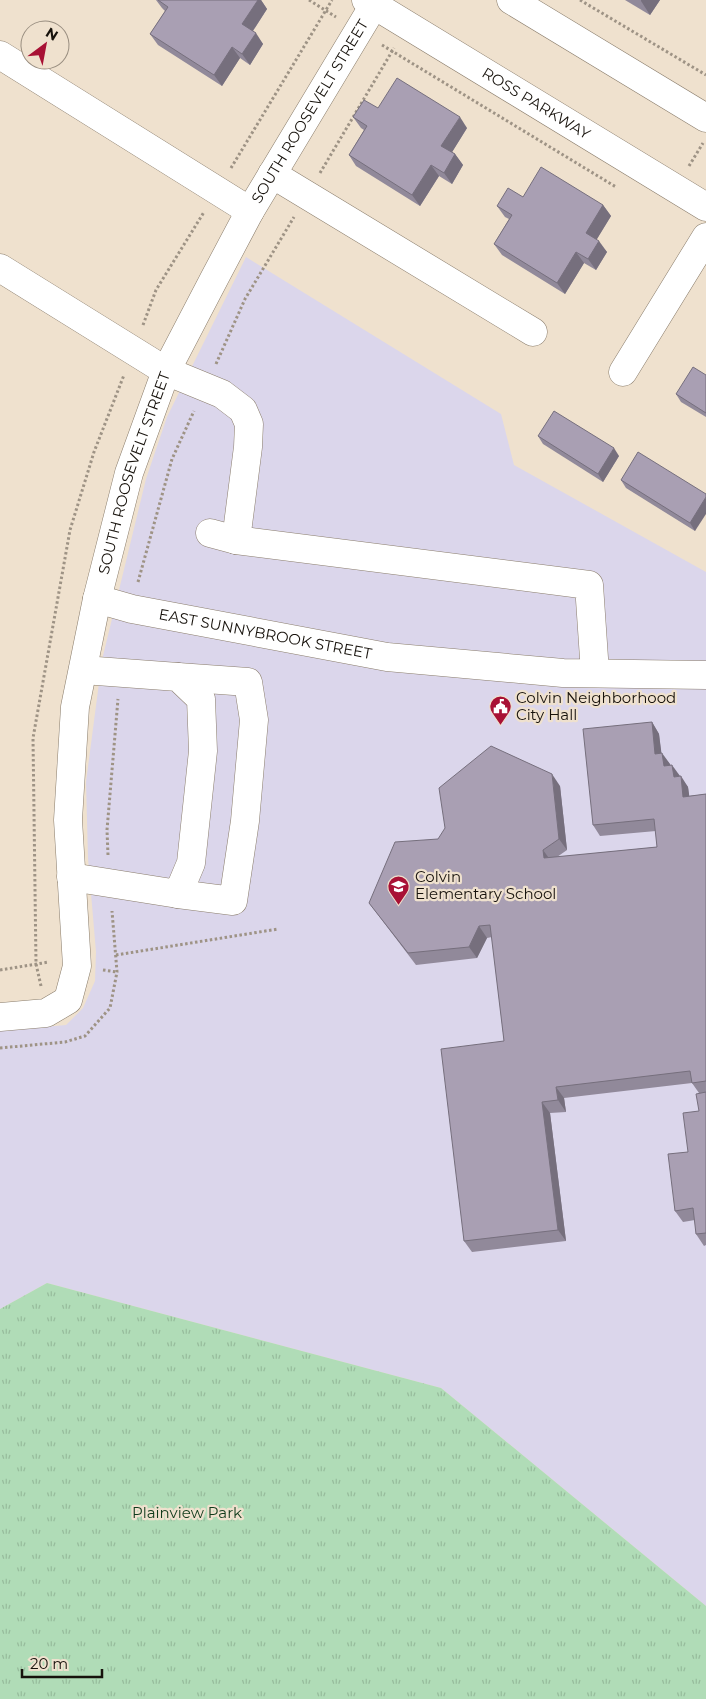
<svg xmlns="http://www.w3.org/2000/svg" width="706" height="1699" font-family="Montserrat,sans-serif">
<style>
.education{fill:#dbd6eb}
.park{fill:url(#park-tufts)}
.lines{fill:none;stroke-linecap:round;stroke-linejoin:round}
.minor-casing{stroke:#8a7d6c;stroke-width:29}
.path{stroke:#9e9385;stroke-width:3;stroke-dasharray:2.5 2.5;stroke-linecap:butt}
.minor{stroke:#fff;stroke-width:28}
.wall{fill:#91899a}
.shaded-wall{fill:#766f7d}
.building{fill:#a99fb3;stroke:#766f7d}
.labels{text-anchor:middle;stroke-width:4.5;stroke-linejoin:round;paint-order:stroke}
.street-label{font-size:15px;fill:#17120c;stroke:#efe1ce}
.poi-label{font-size:15px;fill:#17120c;stroke:#efe1ce;text-anchor:start}
.park-label{font-size:15px;fill:#0f3b1b;stroke:#efe1ce}
</style>
<defs>
<pattern id="park-tufts" width="24" height="20" patternUnits="userSpaceOnUse" patternTransform="scale(1.25)"><rect width="24" height="20" fill="#b0dcb7"/><path d="M3 7l-1-3M5 7V3M7 7l1-3M15 17l-1-3M17 17v-4M19 17l1-3" fill="none" stroke="#97bc9c"/></pattern>
</defs>
<rect width="100%" height="100%" fill="#efe1ce"/>
<polygon class="education" points="246,257 501,414 514,465 706,572 706,1606 441,1388 47,1283 0,1309 0,1031 66,1025 83,1008 95,981 96,952 88,858 86,782 102,660 146,479 167,417"/>
<polygon class="park" points="47,1283 441,1388 706,1606 706,1699 0,1699 0,1309"/>
<g class="lines">
<defs>
<g id="minor">
<path id="s1" d="M366,0L706,207"/>
<polyline points="511,0 706,118"/>
<polyline points="0,55 250,211"/>
<polyline points="272,174 533,332"/>
<polyline points="0,268 166,371 222,394 243,410 249,424 248,447 236,540"/>
<polyline points="623,372 706,237"/>
<polyline points="210,533 236,540 589,585 595,673"/>
<path id="s2" d="M97,599L132,609L387,657L563,673L706,675"/>
<polyline points="178,677 248,682 254,720 245,821 233,901 178,894"/>
<polyline points="71,877 178,894 191,863 203,751 201,699 178,677 83,670"/>
<path id="s3" d="M0,1017L46,1013L68,1000L77,966L68,820L75,707L97,599L129,473L166,371L214,279L250,211L377,0"/>
</g>
</defs>
<use href="#minor" class="minor-casing"/>
<g class="path">
<polyline points="309,0 336,17"/>
<polyline points="580,0 706,75"/>
<polyline points="382,45 616,187"/>
<polyline points="689,166 703,143"/>
<polyline points="231,168 332,0"/>
<polyline points="320,173 394,48"/>
<polyline points="143,325 156,290 204,212"/>
<polyline points="216,364 245,299 294,217"/>
<polyline points="138,582 172,459 194,411"/>
<polyline points="108,855 107,830 118,699"/>
<polyline points="116,955 278,929"/>
<polyline points="0,970 49,962"/>
<polyline points="103,970 117,972"/>
<polyline points="41,986 36,964 33,738 70,530 94,452 124,375"/>
<polyline points="0,1048 65,1042 85,1036 110,1008 117,972 112,911"/>
</g>
<use href="#minor" class="minor"/>
</g>
<g class="wall">
<polygon points="156,0 261,0 267,9 253,31 263,44 250,65 240,58 222,86 158,45 150,34 165,11 162,8"/>
<polygon points="625,0 660,0 650,15"/>
<polygon points="378,108 467,128 452,152 455,154 463,165 452,184 439,176 420,206 356,166 349,155 364,130 361,128 353,117"/>
<polygon points="523,197 603,205 611,216 596,240 607,252 596,270 584,263 565,294 502,255 494,244 509,219 505,217 497,206"/>
<polygon points="706,375 706,417 681,402 676,394"/>
<polygon points="538,436 619,456 603,482 543,444"/>
<polygon points="621,480 706,494 695,531 626,488"/>
<polygon points="652,722 659,734 661,753 688,787 689,796 706,794 706,1245 704,1246 696,1234 695,1220 683,1222 675,1211 688,1152 699,1111 699,1093 692,1083 564,1098 566,1112 550,1113 566,1241 472,1252 464,1241 504,1041 492,937 487,938 477,958 416,965 369,903 438,839 560,786 567,850 557,857 657,847 656,831 600,836 593,825"/>
</g>
<g class="shaded-wall">
<polygon points="258,0 261,0 267,9 250,35 242,24"/>
<polygon points="641,0 660,0 650,15 641,1"/>
<polygon points="256,33 263,44 250,65 242,54"/>
<polygon points="232,47 240,58 222,86 214,75"/>
<polygon points="460,117 467,128 449,157 441,146"/>
<polygon points="455,154 463,165 452,184 444,173"/>
<polygon points="431,165 439,176 420,206 412,195"/>
<polygon points="603,205 611,216 594,244 586,233"/>
<polygon points="599,241 607,252 596,270 588,259"/>
<polygon points="576,252 584,263 565,294 557,283"/>
<polygon points="614,448 619,456 603,482 598,474"/>
<polygon points="706,497 706,514 695,531 690,523"/>
<polygon points="652,722 659,734 663,765 655,754"/>
<polygon points="662,753 670,764 672,777 664,766"/>
<polygon points="672,765 680,776 674,777"/>
<polygon points="552,774 560,786 567,850 559,839"/>
<polygon points="681,776 688,787 691,808 683,797"/>
<polygon points="543,850 551,861 544,858"/>
<polygon points="479,926 487,938 477,958 469,947"/>
<polygon points="556,1087 564,1098 566,1112 558,1100"/>
<polygon points="542,1102 550,1113 566,1241 558,1230"/>
</g>
<g class="building">
<polygon points="158,0 258,0 242,24 256,33 242,54 232,47 214,75 150,34 168,7"/>
<polygon points="397,78 460,117 441,146 455,154 444,173 431,165 412,195 349,155 367,126 353,117 364,100 378,108"/>
<polygon points="541,167 603,205 586,233 599,241 588,259 576,252 557,283 494,244 512,215 497,206 508,188 523,197"/>
<polygon points="693,367 706,375 706,413 676,394"/>
<polygon points="554,411 614,448 598,474 538,436"/>
<polygon points="638,452 706,494 706,497 690,523 621,480"/>
<polygon points="652,722 655,754 662,753 664,766 672,765 674,777 681,776 683,797 706,794 706,1081 692,1083 690,1071 556,1087 558,1100 542,1102 558,1230 464,1241 441,1049 504,1041 490,925 479,926 469,947 408,953 369,903 395,842 438,839 445,828 439,788 491,746 552,774 559,839 543,850 544,858 657,847 654,819 593,825 583,729"/>
<polygon points="706,1092 706,1233 696,1234 693,1208 675,1211 668,1154 688,1152 683,1113 699,1111 696,1094"/>
</g>
<defs>
<symbol id="civic-pin" viewBox="-11 -11 22 30"><path d="M0 17L-7.5 6A9.5 9.5 0 1 1 7.5 6Z" fill="#a81135" stroke="#efe1ce"/><path d="M-.6-6.5H3V-4.5H.6V-3L4-1V1h2V6H-6V1h2V-1L-.6-3ZM-1.2 2.5V6h2.4V2.5Z" fill="#fff"/></symbol>
<symbol id="school-pin" viewBox="-11 -11 22 30"><path d="M0 17L-7.5 6A9.5 9.5 0 1 1 7.5 6Z" fill="#a81135" stroke="#efe1ce"/><path d="M0-5L7-2L0 1L-7-2ZM-4 1L0 2.5L4 1V4Q0 6-4 4Z" fill="#fff"/></symbol>
</defs>
<g fill-rule="evenodd">
<use href="#civic-pin" x="488" y="694" width="25" height="34"/>
<use href="#school-pin" x="386" y="874" width="25" height="34"/>
</g>
<g class="labels">
<g class="street-label">
<text dy="5" stroke="none"><textPath href="#s1" startOffset="199">ROSS PARKWAY</textPath></text>
<text dy="5" stroke="none"><textPath href="#s3" startOffset="1012">SOUTH ROOSEVELT STREET</textPath></text>
<text dy="5" stroke="none"><textPath href="#s3" startOffset="608">SOUTH ROOSEVELT STREET</textPath></text>
<text dy="5" stroke="none"><textPath href="#s2" startOffset="172">EAST SUNNYBROOK STREET</textPath></text>
</g>
<g class="poi-label">
<text x="516" y="703">Colvin Neighborhood<tspan x="516" dy="17">City Hall</tspan></text>
<text x="415" y="882">Colvin<tspan x="415" dy="17">Elementary School</tspan></text>
</g>
<g class="park-label">
<text x="187" y="1518">Plainview Park</text>
</g>
</g>
<g transform="translate(45 45) rotate(32)"><circle r="24" fill="#efe1ce" stroke="#998e80"/>
<path d="M0-4L9 19L0 12L-9 19Z" fill="#a81135"/>
<text y="-8" font-size="14" font-weight="bold" text-anchor="middle" fill="#17120c">N</text>
</g>
<path d="M22 1669v8h80v-8" fill="none" stroke="#17120c" stroke-width="2.5"/>
<text x="30" y="1669" font-size="15" fill="#17120c" stroke="#efe1ce" stroke-width="4" paint-order="stroke">20 m</text>
</svg>
